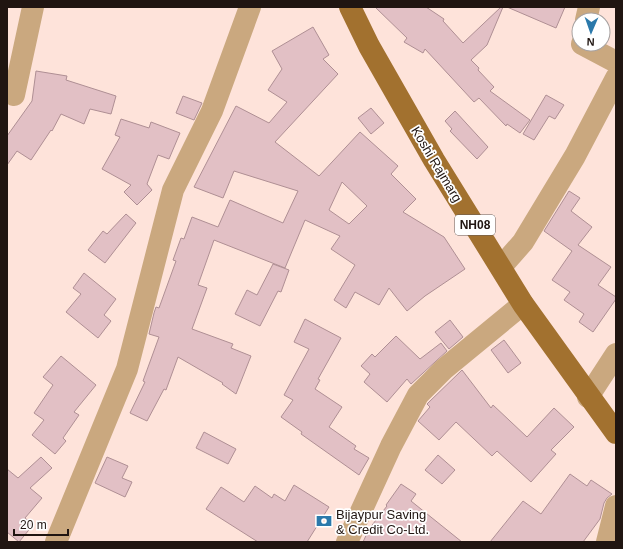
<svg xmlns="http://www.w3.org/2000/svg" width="623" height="549" font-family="Arial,sans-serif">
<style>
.building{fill:#e2c0c5;stroke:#af8f94;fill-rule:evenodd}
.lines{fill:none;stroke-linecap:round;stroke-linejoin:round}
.minor{stroke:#caa87f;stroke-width:22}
.major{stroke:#a2712f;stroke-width:22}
.labels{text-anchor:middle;stroke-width:3.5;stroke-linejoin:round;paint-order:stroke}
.shield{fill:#fff;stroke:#635b58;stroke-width:1}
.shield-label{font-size:12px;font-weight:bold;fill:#201511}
.street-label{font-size:13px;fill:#201511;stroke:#fff}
.poi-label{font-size:13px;fill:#201511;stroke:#fff;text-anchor:start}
</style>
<rect width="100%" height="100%" fill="#fee3da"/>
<g class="building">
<polygon points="375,7 426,7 444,19 443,21 463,43 501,7 503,7 487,45 471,60 479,68 478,70 494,87 490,91 530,120 520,133 507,124 506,126 479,98 474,102 425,49 423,53 404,42 407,38"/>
<polygon points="507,7 565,7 556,28"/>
<path d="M313,27L329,55L323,59L338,74L275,142L319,176L360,132L398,166L391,174L416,199L403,212L444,237L465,269L425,296L407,311L389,288L379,305L355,292L346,308L334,300L355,265L331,249L340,236L305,220L285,268L214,240L198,285L207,288L192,329L233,344L231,348L251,356L236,394L222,384L223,383L178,357L166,390L164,389L147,421L130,413L145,382L143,381L159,337L149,334L154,313L156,307L159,308L176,261L173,260L181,238L184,239L192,217L218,227L230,200L283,223L298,191L234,171L223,198L194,187L236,106L269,123L287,102L268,90L282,69L272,51ZM342,182L367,206L349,224L329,210Z"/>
<polygon points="36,71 67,76 66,80 116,96 111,114 90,109 84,124 61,114 52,131 51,130 31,160 17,151 7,165 7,136 32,101"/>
<polygon points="546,95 564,105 555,119 549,116 534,140 523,134"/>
<polygon points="183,96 202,103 194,120 176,113"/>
<polygon points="371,108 384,123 371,134 358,118"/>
<polygon points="455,111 488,147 477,159 450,131 452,129 445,121"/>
<polygon points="121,119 149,128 151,122 180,133 169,159 158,155 147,184 152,190 137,205 124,192 131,185 102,169 120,137 115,135"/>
<polygon points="569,191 580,198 571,211 592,227 578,245 611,267 598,285 616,297 616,299 593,332 579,322 584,314 564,300 570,292 552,280 572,251 544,231"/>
<polygon points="126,214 136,223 105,263 88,250 103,231 107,234"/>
<polygon points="273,264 289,270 281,292 278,291 260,326 235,314 247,290 257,295"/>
<polygon points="84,273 116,299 104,315 111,321 98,338 66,312 81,294 73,288"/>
<polygon points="305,319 341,338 318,379 320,380 315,389 342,407 329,427 356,446 354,449 369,458 359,475 301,434 302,432 281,417 293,400 284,395 309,349 294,342"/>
<polygon points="450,320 463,337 449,349 435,332"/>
<polygon points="396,336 420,359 441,343 447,351 411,384 407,379 387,402 364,382 370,374 361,366 372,354 375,357"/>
<polygon points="504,340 521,363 508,373 491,350"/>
<polygon points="61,356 96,385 74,412 79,415 63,438 66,441 55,454 32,435 44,420 34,413 53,385 43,377"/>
<polygon points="462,370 491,408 493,405 527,437 554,408 574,427 551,450 556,454 531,482 497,451 492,456 456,422 439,440 418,421 430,407 427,404 428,403"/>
<polygon points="204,432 236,449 228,464 196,448"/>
<polygon points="438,455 455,470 442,484 425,470"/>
<polygon points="41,457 52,468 30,488 42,498 25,518 33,525 19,542 7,532 7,469 18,478"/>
<polygon points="107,457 128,466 122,478 132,482 125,497 95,483"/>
<polygon points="570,474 587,486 591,480 612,494 607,498 604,503 600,519 583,542 490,542 523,501 541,514"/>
<polygon points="401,484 416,494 411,501 462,542 363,542 369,529 387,506 386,505"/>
<polygon points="294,485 329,507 307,542 258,542 206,509 221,487 244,502 255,486 272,498 274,494 285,501"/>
</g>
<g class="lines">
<g class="minor">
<polyline points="586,20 589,7"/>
<polyline points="582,44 616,62"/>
<polyline points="14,95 33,7"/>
<polyline points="501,267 523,242 575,156 616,78"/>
<polyline points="588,397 616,354"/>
<polyline points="56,542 127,369 173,190 212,111 250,7"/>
<polyline points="347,542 391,446 418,395 444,369 523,304"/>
<polyline points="607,542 616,506"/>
</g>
<polyline class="major" points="350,7 369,46 434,160 523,304 616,433"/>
</g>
<defs>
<symbol id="bank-bare" viewBox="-9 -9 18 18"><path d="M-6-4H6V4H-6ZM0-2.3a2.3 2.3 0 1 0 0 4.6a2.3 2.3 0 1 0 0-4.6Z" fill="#2b79ab" stroke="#fff" stroke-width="2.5" paint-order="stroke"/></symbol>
</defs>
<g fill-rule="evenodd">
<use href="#bank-bare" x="313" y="510" width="22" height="22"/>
</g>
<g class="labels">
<rect class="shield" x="455" y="215" width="40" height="20" rx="3"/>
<g class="shield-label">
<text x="475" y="229">NH08</text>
</g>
<g class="street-label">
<text transform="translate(437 164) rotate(59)" y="5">Koshi Rajmarg</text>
</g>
<g class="poi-label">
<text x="336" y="519">Bijaypur Saving<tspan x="336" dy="15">&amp; Credit Co-Ltd.</tspan></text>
</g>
</g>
<rect width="623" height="549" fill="none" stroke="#201511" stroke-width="16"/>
<g transform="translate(591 32) rotate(182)"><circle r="19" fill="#ffffff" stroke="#a6a1a0"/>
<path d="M0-3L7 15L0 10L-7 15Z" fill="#2b79ab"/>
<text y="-6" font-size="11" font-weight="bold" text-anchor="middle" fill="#201511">N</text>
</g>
<path d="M14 529v6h54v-6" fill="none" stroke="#201511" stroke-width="2"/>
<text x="20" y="529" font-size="12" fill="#201511" stroke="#ffffff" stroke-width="3" paint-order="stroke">20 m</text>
</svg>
